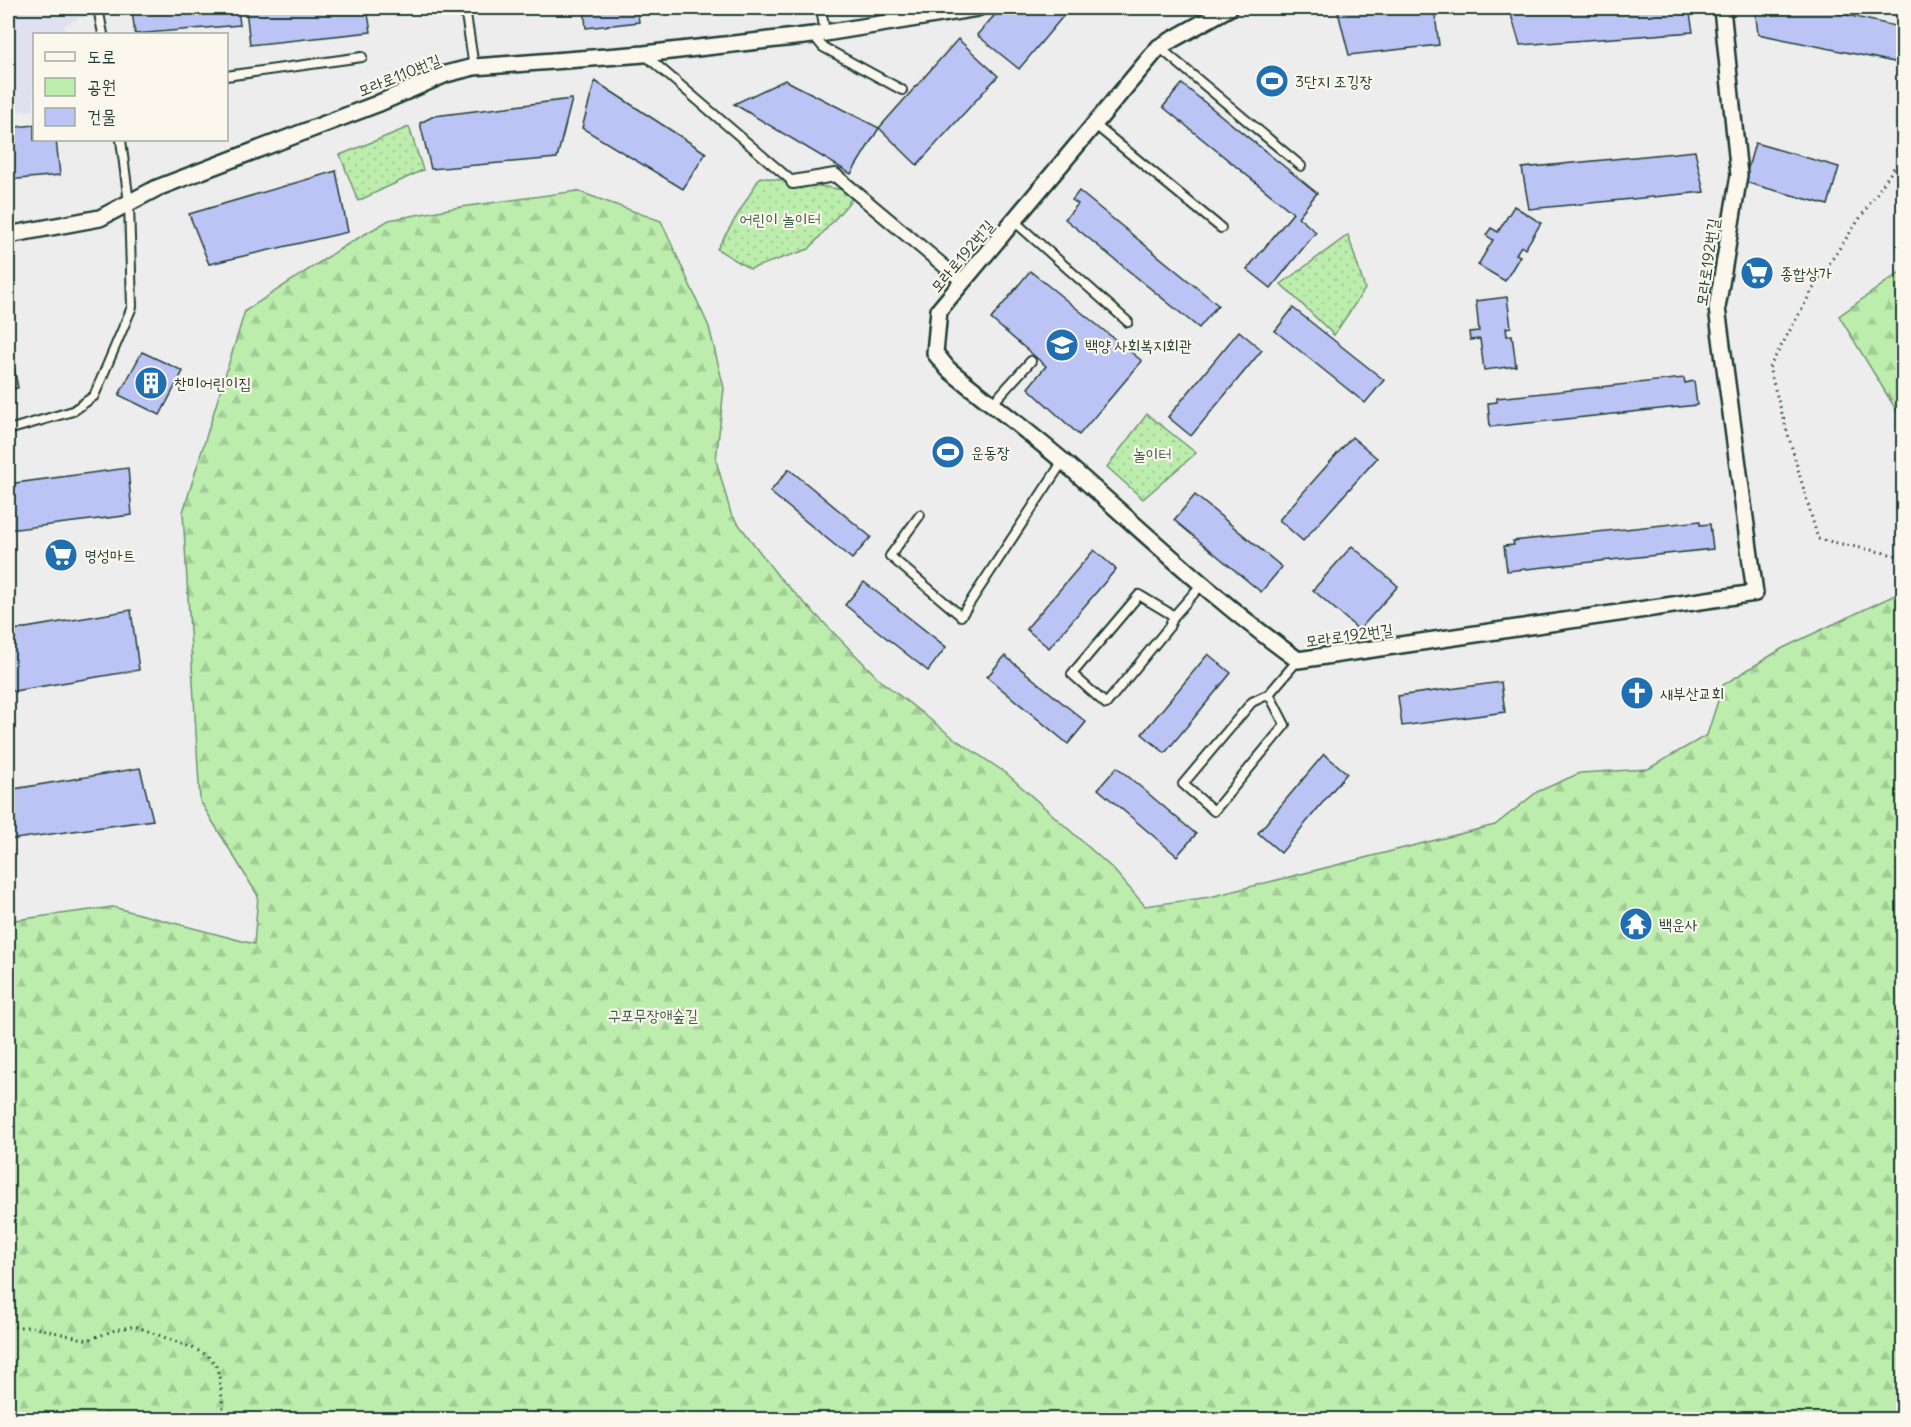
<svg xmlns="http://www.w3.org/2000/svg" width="1911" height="1427" font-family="Delius,'Poor Story',sans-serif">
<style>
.built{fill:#dfe1f0}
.green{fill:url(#green-dots);stroke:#6e9570;stroke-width:1.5}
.forest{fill:url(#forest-firs);stroke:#6e9570;stroke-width:1.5}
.building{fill:#bbc4f5;stroke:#1f3d34;stroke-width:1.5}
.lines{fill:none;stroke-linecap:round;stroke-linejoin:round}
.service-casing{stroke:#1f3d34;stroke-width:12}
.pedestrian-casing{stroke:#1f3d34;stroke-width:16}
.minor-casing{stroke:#1f3d34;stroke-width:20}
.path{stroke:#1f3d34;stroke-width:3;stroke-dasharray:1.5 4.5;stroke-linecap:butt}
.service{stroke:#fbf7ec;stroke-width:8}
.pedestrian{stroke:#fbf7ec;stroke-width:12}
.minor{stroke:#fbf7ec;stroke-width:15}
.labels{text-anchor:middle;stroke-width:4.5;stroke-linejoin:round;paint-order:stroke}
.street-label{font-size:16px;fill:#1f3d34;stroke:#fbf7ec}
.poi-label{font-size:16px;fill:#1f3d34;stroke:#fbf7ec;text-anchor:start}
.park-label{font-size:16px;fill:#3e604c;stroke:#fbf7ec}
</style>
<defs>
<pattern id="green-dots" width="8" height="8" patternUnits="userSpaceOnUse" patternTransform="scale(1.5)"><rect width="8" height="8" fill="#bcedac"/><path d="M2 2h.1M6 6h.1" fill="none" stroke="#a1cc95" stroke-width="1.8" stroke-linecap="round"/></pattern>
<pattern id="forest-firs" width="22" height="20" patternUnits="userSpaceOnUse" patternTransform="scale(1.5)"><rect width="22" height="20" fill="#bcedac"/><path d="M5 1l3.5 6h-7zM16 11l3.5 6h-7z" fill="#a1cc95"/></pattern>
</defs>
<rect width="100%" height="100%" fill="#eeedee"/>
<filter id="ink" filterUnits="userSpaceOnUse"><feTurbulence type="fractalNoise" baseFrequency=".0167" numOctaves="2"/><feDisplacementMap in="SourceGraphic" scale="12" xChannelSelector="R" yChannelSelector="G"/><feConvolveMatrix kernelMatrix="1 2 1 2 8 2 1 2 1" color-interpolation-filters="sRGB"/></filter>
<g filter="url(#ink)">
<polygon class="built" points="8,8 105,8 65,25 66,34 34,34 34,110 8,114"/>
<g class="green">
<polygon points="409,127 423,170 358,201 340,155"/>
<polygon points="760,177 858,192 809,249 750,269 717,249"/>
<polygon points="1348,235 1365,289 1334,335 1281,284"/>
<polygon points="1147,414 1196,453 1143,499 1107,467"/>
</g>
<g class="forest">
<polygon points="577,191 661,221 709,327 724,388 716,460 731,514 778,576 881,681 955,739 1006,773 1113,869 1145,906 1210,897 1495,825 1537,792 1580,773 1648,769 1707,735 1723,685 1783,648 1895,595 1903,594 1903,1419 8,1419 8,921 113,907 254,944 258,896 200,801 183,512 245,311 343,247 389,220 454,208"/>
<polygon points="1903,270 1903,421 1839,316"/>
</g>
<g class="building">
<polygon points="159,8 238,8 240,25 135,34 132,10"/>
<polygon points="264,8 367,8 371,32 250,45 246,9"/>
<polygon points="584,8 637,8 639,22 586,28"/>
<polygon points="1001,8 1070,8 1019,69 977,35"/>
<polygon points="1337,8 1434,8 1439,45 1349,55"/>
<polygon points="1509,8 1689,8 1693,32 1520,45"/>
<polygon points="1755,8 1816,8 1904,28 1904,64 1758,34"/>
<polygon points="958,39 998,76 917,165 879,128"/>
<polygon points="785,80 879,128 851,174 734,104"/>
<polygon points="595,81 706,153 683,189 582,128"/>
<polygon points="1182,84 1317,193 1298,217 1316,232 1271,288 1247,269 1293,213 1163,107"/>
<polygon points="572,99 557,158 431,169 420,123 434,116"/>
<polygon points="34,125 34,140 56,140 60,175 8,180 8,128"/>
<polygon points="1755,143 1839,167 1828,205 1744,182"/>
<polygon points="1695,151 1704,192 1529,209 1522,168"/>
<polygon points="336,171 348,232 209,264 189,214"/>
<polygon points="1079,191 1218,305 1199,328 1065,219 1078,204 1072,200"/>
<polygon points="1514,206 1541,223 1525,249 1521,246 1516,254 1520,256 1505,281 1478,265 1493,240 1486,235 1491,228 1498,232"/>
<polygon points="1030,271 1142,361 1079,435 1028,388 1046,366 991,319"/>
<polygon points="1507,297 1511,327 1506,328 1507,336 1512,335 1516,366 1484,370 1480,339 1470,340 1469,332 1479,331 1476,301"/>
<polygon points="1293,308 1384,380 1365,403 1275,331"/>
<polygon points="1239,331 1262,350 1191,436 1168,417"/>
<polygon points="142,352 183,371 160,415 119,395"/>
<polygon points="14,367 18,388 8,390 8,368"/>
<polygon points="1684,378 1685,383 1694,381 1697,405 1490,427 1488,403 1497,402 1497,398"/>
<polygon points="1352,437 1377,458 1303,541 1279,520"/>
<polygon points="128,468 132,515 8,530 8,484"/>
<polygon points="789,469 871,537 852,559 770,492"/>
<polygon points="1195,495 1282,567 1261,592 1174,520"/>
<polygon points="1700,521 1700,525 1710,524 1713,549 1507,571 1504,546 1514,545 1513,541"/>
<polygon points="1352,546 1398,586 1359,630 1313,590"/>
<polygon points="1094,550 1116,569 1049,648 1026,629"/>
<polygon points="864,582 946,647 928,671 845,605"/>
<polygon points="131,610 139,670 8,692 8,631"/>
<polygon points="1208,654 1231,673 1165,753 1142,734"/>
<polygon points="1005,656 1086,722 1068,744 987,677"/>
<polygon points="1501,682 1505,712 1402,726 1398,696"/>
<polygon points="1324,754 1347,773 1281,853 1258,833"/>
<polygon points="1117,767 1196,834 1177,856 1098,789"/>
<polygon points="140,768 153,820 8,840 8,790"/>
</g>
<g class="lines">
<defs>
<g id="service">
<polyline points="98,8 103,34"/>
<polyline points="465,8 474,67"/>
<polyline points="821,8 825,33"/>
<polyline points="813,35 823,47 902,90"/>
<polyline points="1159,47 1301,166"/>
<polyline points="645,55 793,182"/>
<polyline points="226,76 362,57"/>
<polyline points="1094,124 1221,228"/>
<polyline points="1014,221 1128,322"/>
<polyline points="992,404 1031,361"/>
<polyline points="8,430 73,411 94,396 132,307 129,203 121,140"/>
<polyline points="920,515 890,556 961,616 1063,461"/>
<polyline points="1174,616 1139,595 1072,674 1106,704 1169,627 1174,616 1202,584"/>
<polyline points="1269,694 1252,702 1183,784 1214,811 1285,725 1269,694 1298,660"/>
</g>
<polyline id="pedestrian" points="793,182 835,175 963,282"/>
<g id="minor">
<path d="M1229,8L1159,47L939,310L935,353L948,369C987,401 1028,431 1065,463C1142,530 1215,601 1298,660L1755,593L1717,308L1739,175L1722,8"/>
<polyline points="8,235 100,218 157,188 377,104 446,74 474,67 644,54 813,35 978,8"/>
</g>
</defs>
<use href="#service" class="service-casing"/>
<use href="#pedestrian" class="pedestrian-casing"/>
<use href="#minor" class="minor-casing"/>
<g class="path">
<polyline points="1904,153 1818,280 1769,368 1818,539 1904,557"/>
<polyline points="8,1327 31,1327 88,1340 115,1330 135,1326 197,1350 208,1356 216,1365 220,1380 223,1409 228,1420"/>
</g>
<use href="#service" class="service"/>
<use href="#pedestrian" class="pedestrian"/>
<use href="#minor" class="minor"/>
</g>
</g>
<defs>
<symbol id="stadium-disc" viewBox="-11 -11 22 22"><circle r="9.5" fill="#1f6fb2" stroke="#fbf7ec"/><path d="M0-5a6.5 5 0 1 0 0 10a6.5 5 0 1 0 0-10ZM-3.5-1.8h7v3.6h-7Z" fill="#fff"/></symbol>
<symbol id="supermarket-disc" viewBox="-11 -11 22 22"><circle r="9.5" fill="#1f6fb2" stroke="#fbf7ec"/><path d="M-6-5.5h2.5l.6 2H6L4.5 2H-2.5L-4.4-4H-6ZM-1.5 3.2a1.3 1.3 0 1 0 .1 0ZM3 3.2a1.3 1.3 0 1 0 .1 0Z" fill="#fff"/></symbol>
<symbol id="school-disc" viewBox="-11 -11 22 22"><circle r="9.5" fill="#1f6fb2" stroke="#fbf7ec"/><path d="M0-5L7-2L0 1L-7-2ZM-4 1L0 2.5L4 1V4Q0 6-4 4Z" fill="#fff"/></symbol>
<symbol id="building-disc" viewBox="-11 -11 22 22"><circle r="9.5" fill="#1f6fb2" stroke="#fbf7ec"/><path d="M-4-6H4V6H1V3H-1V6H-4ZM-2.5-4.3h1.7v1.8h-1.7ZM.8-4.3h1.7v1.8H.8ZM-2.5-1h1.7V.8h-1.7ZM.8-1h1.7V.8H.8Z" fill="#fff"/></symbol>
<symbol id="church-disc" viewBox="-11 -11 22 22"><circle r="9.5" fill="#1f6fb2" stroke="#fbf7ec"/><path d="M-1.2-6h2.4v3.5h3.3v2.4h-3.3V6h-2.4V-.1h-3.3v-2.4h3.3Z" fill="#fff"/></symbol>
<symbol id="temple-disc" viewBox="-11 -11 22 22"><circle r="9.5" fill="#1f6fb2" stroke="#fbf7ec"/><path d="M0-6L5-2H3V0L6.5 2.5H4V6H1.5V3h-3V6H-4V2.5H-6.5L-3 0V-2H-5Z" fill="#fff"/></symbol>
</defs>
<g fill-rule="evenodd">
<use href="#stadium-disc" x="1253" y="62" width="38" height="38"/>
<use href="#supermarket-disc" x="1738" y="254" width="38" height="38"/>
<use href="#school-disc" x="1043" y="326" width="38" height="38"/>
<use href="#building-disc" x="132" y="364" width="38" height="38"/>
<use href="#stadium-disc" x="929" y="433" width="38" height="38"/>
<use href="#supermarket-disc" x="42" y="536" width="38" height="38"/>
<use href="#church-disc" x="1618" y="674" width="38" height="38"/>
<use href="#temple-disc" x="1617" y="905" width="38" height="38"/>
</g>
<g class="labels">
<g class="street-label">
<text transform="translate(399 75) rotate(-22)" y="6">모라로110번길</text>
<text transform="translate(962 256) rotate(-50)" y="6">모라로192번길</text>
<text transform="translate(1707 262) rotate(-82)" y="6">모라로192번길</text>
<text transform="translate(1349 635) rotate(-8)" y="6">모라로192번길</text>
</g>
<g class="poi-label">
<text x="1295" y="87">3단지 조깅장</text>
<text x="1780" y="279">종합상가</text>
<text x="1085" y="351">백양 사회복지회관</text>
<text x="174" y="389">찬미어린이집</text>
<text x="971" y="458">운동장</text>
<text x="84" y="561">명성마트</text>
<text x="1660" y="699">새부산교회</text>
<text x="1659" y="930">백운사</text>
</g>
<g class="park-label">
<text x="780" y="225">어린이 놀이터</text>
<text x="1152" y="460">놀이터</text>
<text x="653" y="1021">구포무장애숲길</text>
</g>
</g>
<rect width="1911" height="1427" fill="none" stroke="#fbf7ec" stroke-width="30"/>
<rect x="15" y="15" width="1881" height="1397" fill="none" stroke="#1f3d34" stroke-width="2" filter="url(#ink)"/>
<rect x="33" y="33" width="195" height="108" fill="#fbf7ec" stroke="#a3ada2" stroke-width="1.5"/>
<rect x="45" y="52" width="30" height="9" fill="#fbf7ec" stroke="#a3ada2" stroke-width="1.5"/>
<text x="87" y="63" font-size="18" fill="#1f3d34">도로</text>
<rect x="45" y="78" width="30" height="18" fill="#bcedac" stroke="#a3ada2" stroke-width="1.5"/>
<text x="87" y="93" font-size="18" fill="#1f3d34">공원</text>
<rect x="45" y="108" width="30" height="18" fill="#bbc4f5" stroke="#a3ada2" stroke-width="1.5"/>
<text x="87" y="123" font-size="18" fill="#1f3d34">건물</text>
</svg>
